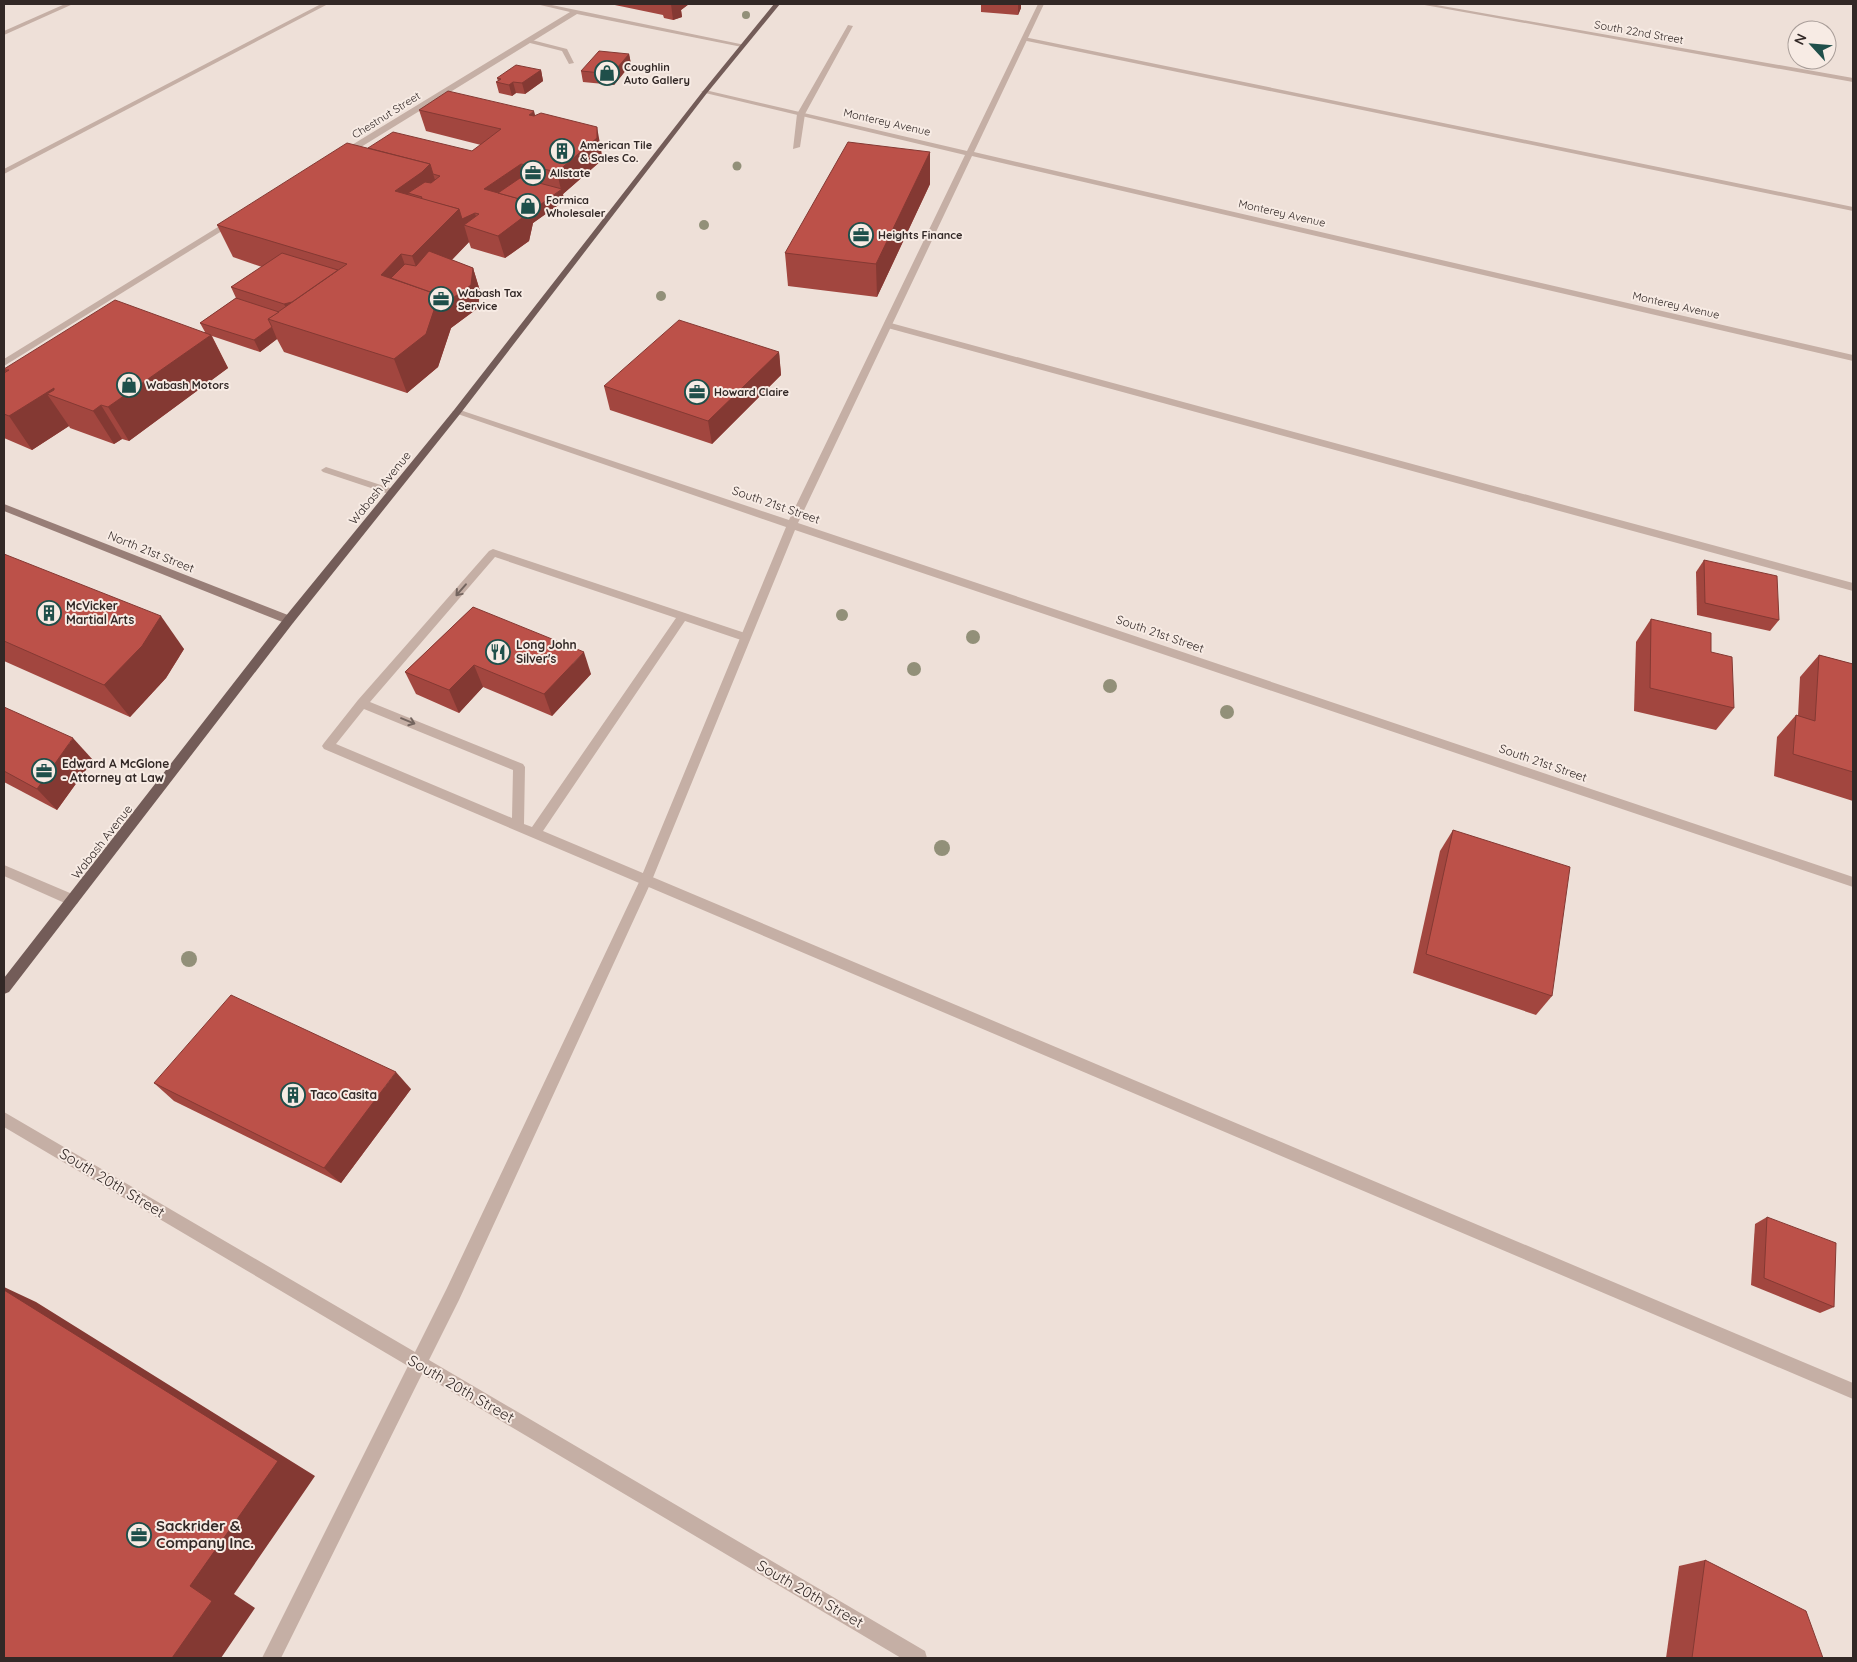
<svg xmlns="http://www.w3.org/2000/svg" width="1857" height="1662" font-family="Quicksand,sans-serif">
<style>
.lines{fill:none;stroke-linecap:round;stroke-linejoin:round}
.lane{fill:#c5afa5;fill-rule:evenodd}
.street{fill:#c5afa5;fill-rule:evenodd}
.secondary{fill:#987e77;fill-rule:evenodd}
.primary{fill:#735c58;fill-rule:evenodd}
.tree{fill:#929079}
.wall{fill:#a2463f}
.shaded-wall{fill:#843933}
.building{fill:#bc5149;stroke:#843933}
.oneway{stroke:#74655f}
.labels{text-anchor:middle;stroke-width:4;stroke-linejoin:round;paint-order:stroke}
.far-street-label{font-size:11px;fill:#322826;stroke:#f7ebe4}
.far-poi-label{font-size:11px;font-weight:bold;fill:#322826;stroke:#f7ebe4;text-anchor:start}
.street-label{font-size:12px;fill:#322826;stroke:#f7ebe4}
.poi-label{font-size:12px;font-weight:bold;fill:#322826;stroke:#f7ebe4;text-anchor:start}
.near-street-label{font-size:15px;fill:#322826;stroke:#f7ebe4}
.near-poi-label{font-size:15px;font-weight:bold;fill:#322826;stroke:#f7ebe4;text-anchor:start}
</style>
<rect width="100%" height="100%" fill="#eee0d8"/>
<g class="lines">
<g class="lane">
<polygon points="321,4 328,4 4,174 4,169"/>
<polygon points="848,25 853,26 805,114 800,147 793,149 797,114"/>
<polygon points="1024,37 1853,207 1853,211 1022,40 1022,38"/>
<polygon points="528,39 567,49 574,63 569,64 562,51 526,42 526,40"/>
<polygon points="887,322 1853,583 1853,591 884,327 884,323"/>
<polygon points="326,467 396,490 397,492 392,495 323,472 321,470"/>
<path d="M493,549L748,634L750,637L744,641L685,621L543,831L1853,1383V1399L324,749L322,746L324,743L358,700L489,551ZM495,557L676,618L532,827L524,824L525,767L523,764L370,702ZM364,709L513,770L512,818L336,744Z"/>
<polygon points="4,865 77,896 79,900 77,904 72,905 67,904 4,876"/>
</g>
<g class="street">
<polygon points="65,4 73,4 4,35 4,31"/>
<polygon points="536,4 547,4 745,45 742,47 577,14 348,155 342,155 342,151 570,12"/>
<polygon points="1038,4 1044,4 974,152 1853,355 1853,361 972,156 798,523 1853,877 1853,887 795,530 652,880 459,1300 429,1360 925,1651 927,1658 901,1658 422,1374 281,1658 262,1658 408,1366 4,1127 4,1112 415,1352 447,1288 640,880 786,527 452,412 457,409 460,410 789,520 965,155 701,92 705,90 967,151"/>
<polygon points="1419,4 1431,4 1853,78 1853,82"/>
<polygon points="231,219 238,221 4,366 4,359"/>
</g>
<polygon class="secondary" points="4,504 293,617 294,620 293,623 285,623 4,511"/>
<polygon class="primary" points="774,4 780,4 707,93 460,414 293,623 9,992 4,994 4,978 285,617 454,410 703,91"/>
</g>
<g class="tree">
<circle cx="746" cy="15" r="4"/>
<circle cx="737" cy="166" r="4.5"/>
<circle cx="704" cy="225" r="5"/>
<circle cx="661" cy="296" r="5"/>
<circle cx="842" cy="615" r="6"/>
<circle cx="973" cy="637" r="7"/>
<circle cx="914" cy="669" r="7"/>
<circle cx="1110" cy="686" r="7"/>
<circle cx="1227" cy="712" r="7"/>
<circle cx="942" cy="848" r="8"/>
<circle cx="189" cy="959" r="8"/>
</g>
<g class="wall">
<polygon points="610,4 689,4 681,10 682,17 673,20 664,18 663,15"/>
<polygon points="981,4 1021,4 1021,8 1018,15 981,12"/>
<polygon points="629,54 631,64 614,85 583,82 581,71"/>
<polygon points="541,70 543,81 525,94 516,93 512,96 499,93 496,82 498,81 497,78"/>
<polygon points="419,110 535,116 601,149 602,160 563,194 564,201 533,223 529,241 505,258 471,248 469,242 452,260 473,268 480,291 478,308 451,328 438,367 407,393 284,352 277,339 260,352 212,336 228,368 129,441 122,439 114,444 70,428 69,426 32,450 4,438 4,373 5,373 4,369 205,332 200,323 236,298 231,287 262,267 233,257 217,225 368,148 472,151 481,145 426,131"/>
<polygon points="930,152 930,184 877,297 788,286 785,253"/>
<polygon points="779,352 781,375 712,444 610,410 604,386"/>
<polygon points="4,554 184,649 166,678 130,717 4,661"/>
<polygon points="1704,560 1779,620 1770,631 1697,615 1696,572"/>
<polygon points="473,607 591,674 552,716 483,687 459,713 416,694 405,672"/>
<polygon points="1651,619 1711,652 1734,708 1716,730 1634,711 1636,642"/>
<polygon points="1819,655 1853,664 1853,801 1774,776 1777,737 1796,715 1798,716 1800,677"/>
<polygon points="4,707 93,760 57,810 4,782"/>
<polygon points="1453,830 1552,996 1536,1015 1413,973 1440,851"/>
<polygon points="154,1083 411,1089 341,1183 174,1101"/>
<polygon points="1767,1217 1834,1307 1820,1313 1751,1285 1755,1224"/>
<polygon points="1705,1560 1823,1658 1666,1658 1679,1566"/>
</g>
<g class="shaded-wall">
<polygon points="671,4 689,4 681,10 682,17 673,20"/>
<polygon points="1018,4 1021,4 1021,8 1018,15"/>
<polygon points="629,54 631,64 614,85 612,74"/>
<polygon points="541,70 543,81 525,94 522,83"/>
<polygon points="513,82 516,93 512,96 509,85"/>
<polygon points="534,111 540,133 529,115"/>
<polygon points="597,127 601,149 602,160 563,194 564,201 533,223 530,212 561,190 557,172"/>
<polygon points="930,152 930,184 877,297 876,264"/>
<polygon points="430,164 440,196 422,197 408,193 416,216 395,191"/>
<polygon points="521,164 527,186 502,203 484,189"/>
<polygon points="527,201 533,223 529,241 505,258 498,236"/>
<polygon points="459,209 475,213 480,230 464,225 469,242 424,288 412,256"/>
<polygon points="401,254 413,287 381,275"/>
<polygon points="473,268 480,291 478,308 451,328 438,367 407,393 394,359 439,295"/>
<polygon points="307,299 289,315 284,304"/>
<polygon points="272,327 277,339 260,352 254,340"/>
<polygon points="211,335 228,368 129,441 108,407"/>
<polygon points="779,352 781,375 712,444 708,421"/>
<polygon points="54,388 62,399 47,394 69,426 32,450 9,416"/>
<polygon points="101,405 122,439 114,444 93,411"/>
<polygon points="161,616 184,649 166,678 130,717 104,685"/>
<polygon points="584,652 591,674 552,716 544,694"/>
<polygon points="474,665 483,687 459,713 449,690"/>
<polygon points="73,738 93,760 57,810 37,789"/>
<polygon points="396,1072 411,1089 341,1183 324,1168"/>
<polygon points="4,1287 36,1302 315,1476 234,1594 255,1608 221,1658 172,1658 190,1586 4,1290"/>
</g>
<g class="building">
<polygon points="599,51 629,54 612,74 581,71"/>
<polygon points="516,65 541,70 522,83 513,82 509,85 496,82 501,79 497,78"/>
<polygon points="448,91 534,111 529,115 534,116 541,113 597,127 597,138 557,172 521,164 484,189 527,201 522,218 498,236 464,225 479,214 475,213 462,219 459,209 421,199 422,197 408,193 425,182 431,183 440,176 433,174 430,164 368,148 393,132 472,151 501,129 419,110"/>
<polygon points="848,142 930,152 876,264 785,253"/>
<polygon points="347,143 430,164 422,172 395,191 459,209 412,256 401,254 381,275 439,295 426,334 394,359 268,319 347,264 217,225"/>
<polygon points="520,178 562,189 530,212 527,201 498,193"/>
<polygon points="429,251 473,268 471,285 443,305 439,295 391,278 405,264 416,266"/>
<polygon points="282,253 338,270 292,302 284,304 231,287"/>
<polygon points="236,298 279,312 268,319 272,327 254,340 200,323"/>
<polygon points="115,300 211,335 108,407 101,405 93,411 47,394 54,390 54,388 9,416 4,414 4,373 9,370 4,370 4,369"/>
<polygon points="679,320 779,352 708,421 604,386"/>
<polygon points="4,554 161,616 142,646 104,685 4,641"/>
<polygon points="1704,560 1777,576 1779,620 1705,603"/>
<polygon points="473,607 584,652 544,694 474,665 449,690 405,672"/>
<polygon points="1651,619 1711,633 1711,652 1732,657 1734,708 1650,688"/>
<polygon points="1819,655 1853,664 1853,772 1793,754 1796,715 1815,721"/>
<polygon points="4,707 73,738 37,789 4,771"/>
<polygon points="1453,830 1570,867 1552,996 1426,954"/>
<polygon points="231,995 396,1072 324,1168 154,1083"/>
<polygon points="1767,1217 1836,1243 1834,1307 1764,1278"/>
<polygon points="4,1290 278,1461 190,1586 212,1601 172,1658 4,1658"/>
<polygon points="1705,1560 1806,1611 1823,1658 1692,1658"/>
</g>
<defs><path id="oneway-shaft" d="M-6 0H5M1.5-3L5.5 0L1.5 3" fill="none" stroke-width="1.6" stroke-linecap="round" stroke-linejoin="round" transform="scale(1.25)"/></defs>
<g class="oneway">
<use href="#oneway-shaft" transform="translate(461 590) rotate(131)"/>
<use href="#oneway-shaft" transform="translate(408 721) rotate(22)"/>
</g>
<defs>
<symbol id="shop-ring" viewBox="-11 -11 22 22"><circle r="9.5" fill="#f7ebe4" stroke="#1f4f4a" stroke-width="1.5"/><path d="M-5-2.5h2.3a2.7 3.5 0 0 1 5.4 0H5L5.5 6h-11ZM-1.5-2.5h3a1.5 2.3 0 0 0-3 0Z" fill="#1f4f4a"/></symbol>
<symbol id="building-ring" viewBox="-11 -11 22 22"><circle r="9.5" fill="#f7ebe4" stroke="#1f4f4a" stroke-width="1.5"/><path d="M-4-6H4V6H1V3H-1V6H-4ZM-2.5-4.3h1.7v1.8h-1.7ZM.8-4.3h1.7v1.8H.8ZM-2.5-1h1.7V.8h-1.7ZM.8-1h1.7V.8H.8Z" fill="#1f4f4a"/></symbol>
<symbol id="office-ring" viewBox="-11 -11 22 22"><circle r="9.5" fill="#f7ebe4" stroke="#1f4f4a" stroke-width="1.5"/><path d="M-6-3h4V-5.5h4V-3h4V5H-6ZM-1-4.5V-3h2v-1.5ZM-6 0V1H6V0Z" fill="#1f4f4a"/></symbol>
<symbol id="restaurant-ring" viewBox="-11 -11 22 22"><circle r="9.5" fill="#f7ebe4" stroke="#1f4f4a" stroke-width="1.5"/><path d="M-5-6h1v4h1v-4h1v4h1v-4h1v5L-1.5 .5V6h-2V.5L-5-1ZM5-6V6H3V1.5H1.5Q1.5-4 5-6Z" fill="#1f4f4a"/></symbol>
</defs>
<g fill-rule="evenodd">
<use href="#shop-ring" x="593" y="59" width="28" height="28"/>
<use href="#building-ring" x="548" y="137" width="28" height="28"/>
<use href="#office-ring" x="519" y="159" width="28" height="28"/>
<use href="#shop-ring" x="514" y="192" width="28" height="28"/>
<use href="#office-ring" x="847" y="221" width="28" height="28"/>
<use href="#office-ring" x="427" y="285" width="28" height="28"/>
<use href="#shop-ring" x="115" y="371" width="28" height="28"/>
<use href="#office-ring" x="683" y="378" width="28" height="28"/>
<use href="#building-ring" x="35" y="599" width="28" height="28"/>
<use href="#restaurant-ring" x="484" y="638" width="28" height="28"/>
<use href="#office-ring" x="30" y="757" width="28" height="28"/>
<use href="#building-ring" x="279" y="1081" width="28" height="28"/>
<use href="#office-ring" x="125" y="1521" width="28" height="28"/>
</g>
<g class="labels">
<g class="far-street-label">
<text transform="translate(1639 32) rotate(10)" y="4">South 22nd Street</text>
<text transform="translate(386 115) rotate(-32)" y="4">Chestnut Street</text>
<text transform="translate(887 122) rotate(13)" y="4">Monterey Avenue</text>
<text transform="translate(1282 213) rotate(13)" y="4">Monterey Avenue</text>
<text transform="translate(1676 305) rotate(13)" y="4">Monterey Avenue</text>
</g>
<g class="far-poi-label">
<text x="624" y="71">Coughlin<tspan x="624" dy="13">Auto Gallery</tspan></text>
<text x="580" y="149">American Tile<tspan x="580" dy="13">&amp; Sales Co.</tspan></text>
<text x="550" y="177">Allstate</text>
<text x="546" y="204">Formica<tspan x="546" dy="13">Wholesaler</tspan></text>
<text x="878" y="239">Heights Finance</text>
<text x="458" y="297">Wabash Tax<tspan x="458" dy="13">Service</tspan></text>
<text x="146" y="389">Wabash Motors</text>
<text x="714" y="396">Howard Claire</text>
</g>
<g class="street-label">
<text transform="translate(380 488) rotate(-51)" y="4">Wabash Avenue</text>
<text transform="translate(776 505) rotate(19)" y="4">South 21st Street</text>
<text transform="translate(151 552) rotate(22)" y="4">North 21st Street</text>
<text transform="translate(1160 634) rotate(19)" y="4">South 21st Street</text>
<text transform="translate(1543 763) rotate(19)" y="4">South 21st Street</text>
<text transform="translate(102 842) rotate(-52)" y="4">Wabash Avenue</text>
</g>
<g class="poi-label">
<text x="66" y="610">McVicker<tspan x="66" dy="14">Martial Arts</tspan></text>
<text x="516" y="649">Long John<tspan x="516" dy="14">Silver's</tspan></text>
<text x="62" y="768">Edward A McGlone<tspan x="62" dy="14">- Attorney at Law</tspan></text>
<text x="310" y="1099">Taco Casita</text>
</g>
<g class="near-street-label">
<text transform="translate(112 1183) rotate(31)" y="5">South 20th Street</text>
<text transform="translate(461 1389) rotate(30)" y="5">South 20th Street</text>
<text transform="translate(810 1594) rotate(30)" y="5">South 20th Street</text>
</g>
<g class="near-poi-label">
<text x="156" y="1531">Sackrider &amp;<tspan x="156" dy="17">Company Inc.</tspan></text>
</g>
</g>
<rect width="1857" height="1662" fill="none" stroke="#322826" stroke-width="10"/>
<g transform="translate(1812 45) rotate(296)"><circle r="24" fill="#f7ebe4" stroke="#a89d98"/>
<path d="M0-4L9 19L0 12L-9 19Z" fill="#1f4f4a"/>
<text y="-8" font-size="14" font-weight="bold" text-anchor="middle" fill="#322826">N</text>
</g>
</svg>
